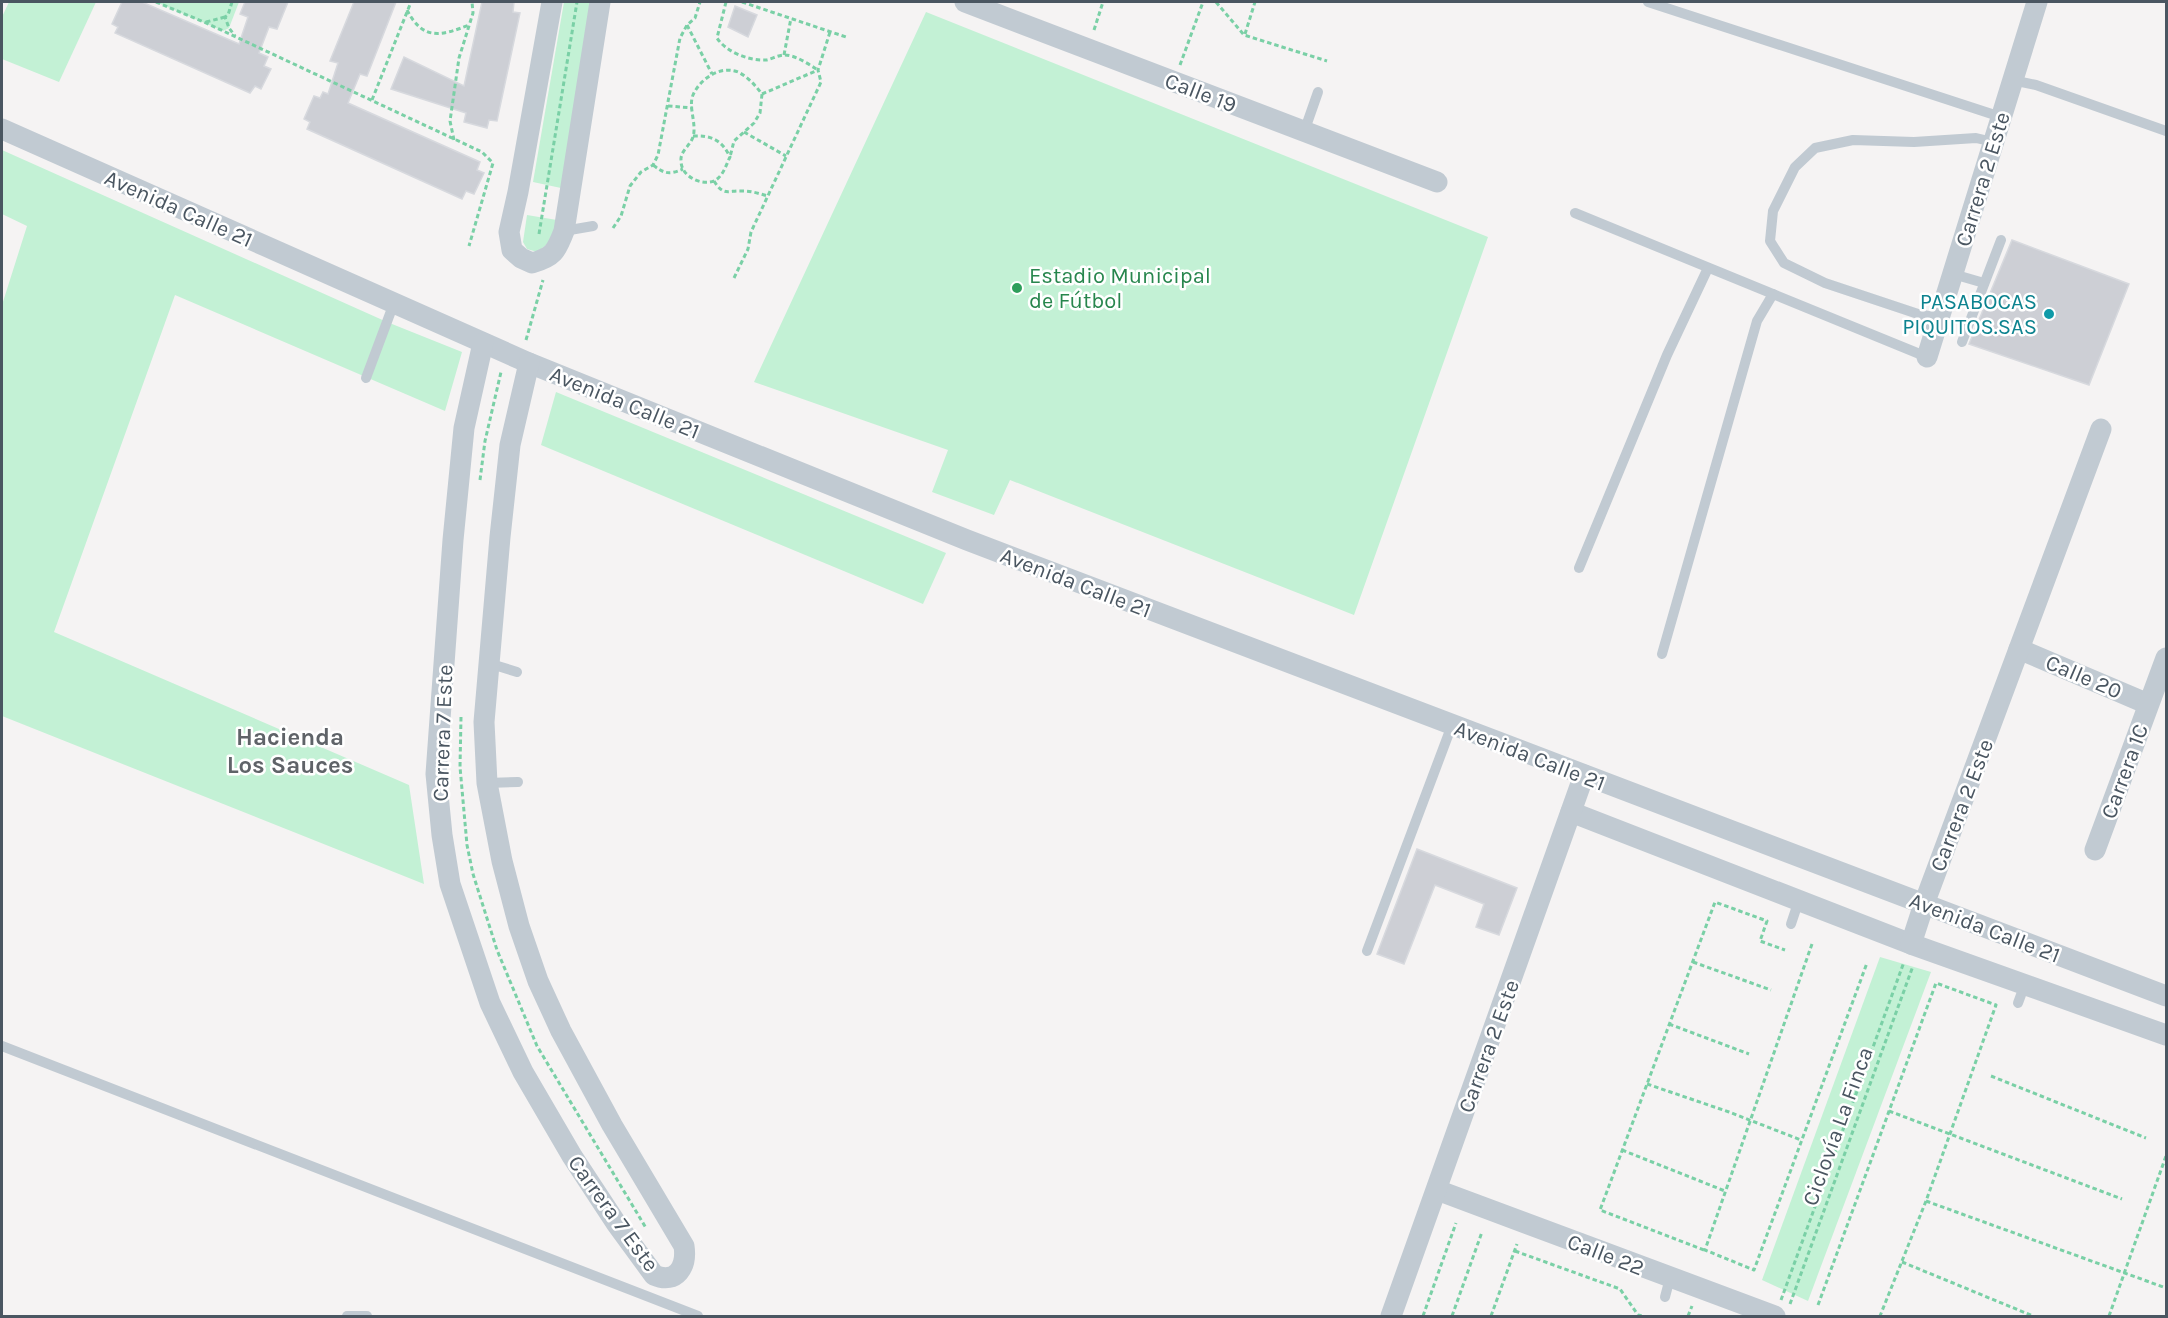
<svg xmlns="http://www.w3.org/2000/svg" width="2168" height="1318" font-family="Karla,sans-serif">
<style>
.green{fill:#c3f1d5}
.building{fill:#cdcfd5;stroke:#d7d9de;stroke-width:1.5}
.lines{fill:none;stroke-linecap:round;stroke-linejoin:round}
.path{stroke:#7ad0a6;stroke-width:3;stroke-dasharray:4.5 3;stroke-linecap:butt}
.lane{stroke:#c1cad2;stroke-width:10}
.street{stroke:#c1cad2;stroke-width:21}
.leisure-dot{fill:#2e9e5b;stroke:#fff;stroke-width:2}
.culture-dot{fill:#0f9aa8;stroke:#fff;stroke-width:2}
.labels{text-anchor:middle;stroke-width:5;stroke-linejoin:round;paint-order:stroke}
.street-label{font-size:22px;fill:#4a5661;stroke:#fff}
.leisure-label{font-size:22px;fill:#27864d;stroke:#fff;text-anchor:start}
.culture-label{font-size:22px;fill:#0d838f;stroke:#fff;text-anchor:end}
.neighbourhood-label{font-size:24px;font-weight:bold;fill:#5f6368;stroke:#fff}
</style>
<rect width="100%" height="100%" fill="#f5f3f3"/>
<g class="green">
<polygon points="9,2 96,2 59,82 2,59 2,17"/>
<polygon points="156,2 239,2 229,28 223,31"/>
<polygon points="564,2 593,2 561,188 533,182"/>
<polygon points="926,12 1488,237 1354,615 1010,480 994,515 932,492 948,450 754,382"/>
<polygon points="2,150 387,322 462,352 445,411 175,295 54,632 409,785 424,884 2,716 2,305 27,226 2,214"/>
<polygon points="527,215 557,220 554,239 537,252 527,249 523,242"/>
<polygon points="556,392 946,553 923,604 541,445"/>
<polygon points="1880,957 1931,972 1808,1301 1762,1280"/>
</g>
<g class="building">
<polygon points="122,2 142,2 239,44 248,17 240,14 245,2 288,2 277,29 269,27 259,53 268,57 264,66 271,69 261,89 255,86 250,93 115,33 118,27 112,24"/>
<polygon points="354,2 396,2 367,76 360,74 348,103 480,162 477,170 484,173 474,194 466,191 462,199 307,129 310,122 304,119 314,96 320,98 323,92 328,94 338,63 330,61"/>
<polygon points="482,2 514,2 513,12 520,13 497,121 489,120 487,128 464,122 466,113 391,89 404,57 464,86"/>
<polygon points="735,6 757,15 748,37 728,27"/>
<polygon points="2012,240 2129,284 2089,385 1969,344"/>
<polygon points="1417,849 1517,888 1499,935 1476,927 1484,904 1435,885 1404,964 1377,954"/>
</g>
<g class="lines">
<g class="path">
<polyline points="156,2 204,22 482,152 493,163 469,246"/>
<polyline points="232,2 228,15 225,17 229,28 235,36"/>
<path d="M726,2L717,38C726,52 749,61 766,60C772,59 778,55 784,55C796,55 808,64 818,70"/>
<polyline points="742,2 846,37"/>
<polyline points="1216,2 1244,35 1327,61"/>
<path d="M407,10C423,41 441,36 469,25"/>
<polyline points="206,22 225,17"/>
<polyline points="687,25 712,74"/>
<polyline points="1094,30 1103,2"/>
<polyline points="1245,34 1255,2"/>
<polyline points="784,55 791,18"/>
<polyline points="1180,65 1203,2"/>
<polyline points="762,94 818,70"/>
<polyline points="372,100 411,2"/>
<polyline points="668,106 693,108"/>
<polyline points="744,132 786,156"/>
<path d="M693,136C711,135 722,140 730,157C726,165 724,174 716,180C703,187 681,177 681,161C680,151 690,146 693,137C697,124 688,107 693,95C700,79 720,65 738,72C748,77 755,85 762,94L760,113L754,123L734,141L730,157"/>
<polyline points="454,140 450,121 459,58 473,13 472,2"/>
<path d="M653,165C665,174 669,175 683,169"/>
<path d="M714,181C724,197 728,190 743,191C752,191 760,194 768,196"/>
<polyline points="613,228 621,216 630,186 641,172 653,165 658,155 680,38 687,25 695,18 700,2"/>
<polyline points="539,234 577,2"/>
<polyline points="734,278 748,249 751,232 821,82 818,70 830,32"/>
<polyline points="526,340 543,280"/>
<polyline points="480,480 485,441 501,372"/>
<polyline points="461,717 460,767 467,845 473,874 497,950 537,1046 646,1228"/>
<polyline points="1812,944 1705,1250 1754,1270 1867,963"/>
<polyline points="1693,962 1771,990"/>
<polyline points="1669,1024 1749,1054"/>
<polyline points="1991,1076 2146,1138"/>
<polyline points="1647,1084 1729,1112 1801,1140"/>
<polyline points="1889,1111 2122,1199"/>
<polyline points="1622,1150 1725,1191"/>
<polyline points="1926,1201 2166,1288"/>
<polyline points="1704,1250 1600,1210 1715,902 1767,921 1760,941 1785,950"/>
<polyline points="1515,1251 1620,1289 1638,1315 1643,1316"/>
<polyline points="1902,1262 2033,1316"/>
<polyline points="1781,1300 1904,962"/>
<polyline points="1790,1304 1913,966"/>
<polyline points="1818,1305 1936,983 1996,1005 1926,1201 1880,1316"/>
<polyline points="1423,1316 1456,1223"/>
<polyline points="1452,1316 1482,1232"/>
<polyline points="1491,1316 1517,1244"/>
<polyline points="1688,1316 1692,1306"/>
<polyline points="2109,1316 2166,1156"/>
</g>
<g class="lane">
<polyline points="1648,2 2001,117"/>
<polyline points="2012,80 2036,85 2166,131"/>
<polyline points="1304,132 1318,92"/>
<polyline points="1575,213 1927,357"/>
<polyline points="564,231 593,226"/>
<polyline points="1953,274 1984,283"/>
<polyline points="1939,318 1918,314 1825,283 1784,263 1770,241 1773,211 1795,167 1815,148 1853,140 1914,142 1976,138 1993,142"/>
<polyline points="1962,342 2001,240"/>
<polyline points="366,378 394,303"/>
<polyline points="1579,568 1667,355 1708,268"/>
<polyline points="1662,654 1757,321 1773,294"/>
<polyline points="488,663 517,672"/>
<polyline points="487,783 518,782"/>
<polyline points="1791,924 1799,900"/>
<polyline points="1367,951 1452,725"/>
<polyline points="2018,1003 2025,984"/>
<polyline points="2,1046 698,1316"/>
<polyline points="1665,1297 1670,1278"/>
<polyline points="347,1316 367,1316"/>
</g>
<g class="street">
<path d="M552,2L518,192L509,232L512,250L521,258L532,263C553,257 556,252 564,231L600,2"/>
<polyline points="965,2 1437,182"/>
<polyline points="2,129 529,363 967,540 2166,996"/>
<path d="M483,343L464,428L453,540L436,774L442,835L450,884L490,1003L523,1072L572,1156L616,1223L654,1275C677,1285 687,1266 684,1246L612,1125L561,1031L538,981L519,926L502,861L487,783L484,722L500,537L510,445L529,363"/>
<polyline points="1927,357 2037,2"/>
<polyline points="2019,649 2148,704"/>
<polyline points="1571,812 1911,944 2166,1035"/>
<polyline points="2095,850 2166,658"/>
<polyline points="1911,944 1924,904 2101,429"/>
<polyline points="1437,1190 1775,1316"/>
<polyline points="1391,1316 1584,775"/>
</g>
</g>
<circle class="leisure-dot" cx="1017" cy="288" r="6"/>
<circle class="culture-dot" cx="2049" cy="314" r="6"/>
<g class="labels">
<g class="street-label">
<text transform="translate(1201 92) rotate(21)" y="8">Calle 19</text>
<text transform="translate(1982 179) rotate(-73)" y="8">Carrera 2 Este</text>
<text transform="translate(179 208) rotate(24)" y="8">Avenida Calle 21</text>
<text transform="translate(625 402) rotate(22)" y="8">Avenida Calle 21</text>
<text transform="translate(1076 582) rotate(21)" y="8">Avenida Calle 21</text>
<text transform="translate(2084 676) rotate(23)" y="8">Calle 20</text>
<text transform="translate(442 733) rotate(-88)" y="8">Carrera 7 Este</text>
<text transform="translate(1530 755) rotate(21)" y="8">Avenida Calle 21</text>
<text transform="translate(2124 771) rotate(-70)" y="8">Carrera 1C</text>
<text transform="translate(1961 805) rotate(-69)" y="8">Carrera 2 Este</text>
<text transform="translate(1985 927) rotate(21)" y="8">Avenida Calle 21</text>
<text transform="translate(1488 1046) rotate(-70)" y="8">Carrera 2 Este</text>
<text transform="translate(1837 1126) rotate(-70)" y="8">Ciclovía La Finca</text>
<text transform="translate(614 1213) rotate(54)" y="8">Carrera 7 Este</text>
<text transform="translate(1606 1254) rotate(21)" y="8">Calle 22</text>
</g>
<g class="leisure-label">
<text x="1029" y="283">Estadio Municipal<tspan x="1029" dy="25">de Fútbol</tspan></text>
</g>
<g class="culture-label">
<text x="2037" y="309">PASABOCAS<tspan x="2037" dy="25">PIQUITOS.SAS</tspan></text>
</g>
<g class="neighbourhood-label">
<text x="290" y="745">Hacienda<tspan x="290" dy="28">Los Sauces</tspan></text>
</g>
</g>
<rect width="2168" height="1318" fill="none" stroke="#4a5661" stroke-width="6"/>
</svg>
